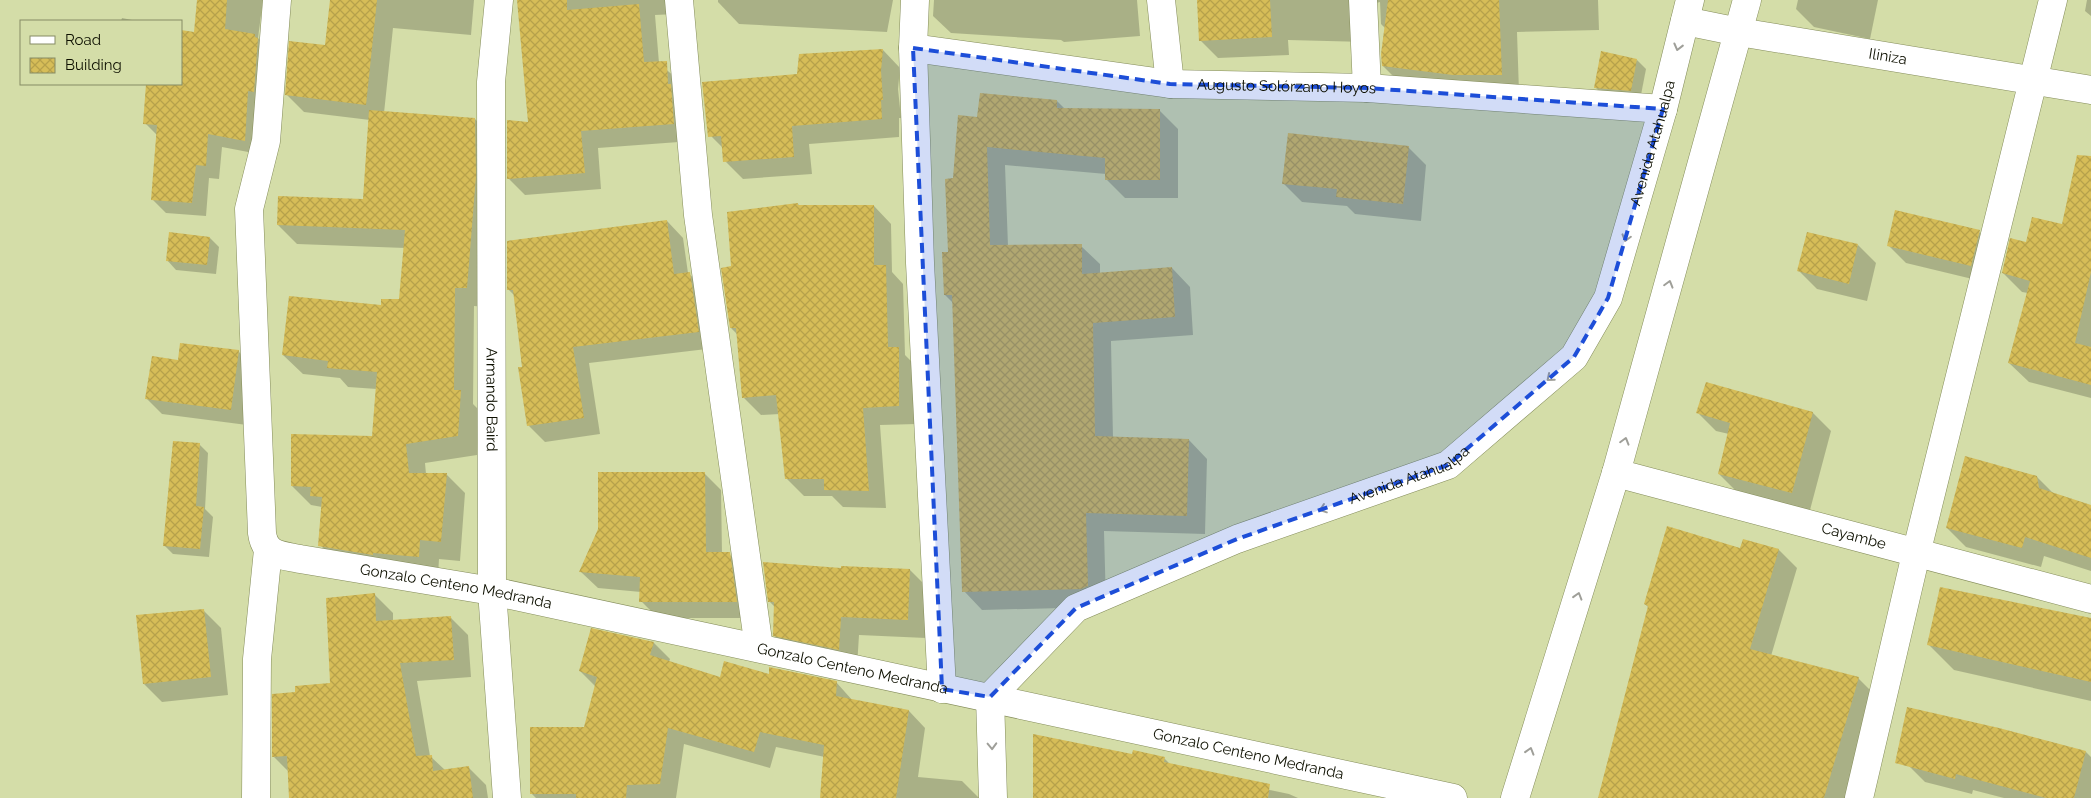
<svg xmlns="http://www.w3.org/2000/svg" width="2091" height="798" font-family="Raleway,sans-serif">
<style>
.shadow{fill:#0003}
.building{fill:url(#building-cross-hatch)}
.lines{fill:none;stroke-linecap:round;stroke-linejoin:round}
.minor-casing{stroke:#848c5a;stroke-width:29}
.trunk-casing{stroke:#848c5a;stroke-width:29}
.minor{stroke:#fff;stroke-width:28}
.trunk{stroke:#fff;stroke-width:28}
.oneway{stroke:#9f9f99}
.marked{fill:#1d4ed8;fill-opacity:0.2;stroke:#1d4ed8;stroke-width:4;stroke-dasharray:10 6;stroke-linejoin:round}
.labels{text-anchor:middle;stroke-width:4;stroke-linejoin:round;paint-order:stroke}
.street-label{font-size:15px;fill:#0e1001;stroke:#d4dda8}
</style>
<defs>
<pattern id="building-cross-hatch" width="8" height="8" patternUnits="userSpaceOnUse" patternTransform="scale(1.25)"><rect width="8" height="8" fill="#d6bd58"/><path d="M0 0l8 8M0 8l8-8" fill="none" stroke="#b6a14b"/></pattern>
</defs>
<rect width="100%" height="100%" fill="#d4dda8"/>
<g class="shadow">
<polygon points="198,0 263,0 258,38 268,48 258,154 222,147 219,179 209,178 206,216 166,213 153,200 158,136 145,123 147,84 181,84 196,34"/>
<polygon points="332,0 474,0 471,35 393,28 384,113 475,119 494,139 486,307 474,306 473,404 480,411 477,455 425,463 426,474 446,474 465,493 460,561 439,559 438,576 339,564 320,545 322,507 311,505 292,486 373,437 377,389 348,387 340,378 303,374 283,355 382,307 400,300 405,248 297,244 278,225 364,200 370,120 304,112 287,95 326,47"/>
<polygon points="518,0 676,0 676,14 655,15 659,63 678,80 679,142 598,148 601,189 525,195 508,178 529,123"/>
<polygon points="718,0 893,0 887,32 739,24 718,2"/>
<polygon points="934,0 1137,0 1140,36 1064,42 1061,40 951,33 933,16"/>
<polygon points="1198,0 1598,0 1599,30 1517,32 1519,92 1401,84 1383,66 1386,29 1381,24 1380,2 1373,4 1366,42 1288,40 1289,55 1218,58 1200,40"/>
<polygon points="1798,0 1878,0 1870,39 1814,27 1796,9"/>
<polygon points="2087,0 2091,0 2091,16 2085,11"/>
<polygon points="122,18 137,21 121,21"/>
<polygon points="883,50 900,68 898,89 901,118 899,118 899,137 809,144 812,174 743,179 725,161 724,149 711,136 798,75"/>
<polygon points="1637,60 1646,69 1640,100 1605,97 1596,88"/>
<polygon points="1057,101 1065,109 1159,110 1178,129 1178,198 1125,198 1106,179 1106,174 1005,165 1008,246 1081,246 1100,264 1100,274 1172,268 1190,287 1193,335 1111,341 1113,438 1189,440 1207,459 1205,534 1104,531 1106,604 1100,607 982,610 964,591 953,303 945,295 954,179 979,118"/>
<polygon points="1408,147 1426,165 1421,221 1355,214 1347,206 1302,202 1284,184"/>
<polygon points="2091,170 2091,398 2029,382 2009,363 2028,293 2022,292 2003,273 2027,243 2063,226"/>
<polygon points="798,204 800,206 874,206 891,224 892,272 903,284 905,355 916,366 917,424 880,425 886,508 843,507 832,496 804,496 786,478 780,414 761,415 743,397 738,335 731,328 733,267"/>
<polygon points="667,221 683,238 688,273 706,289 715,348 589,363 600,434 545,442 528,425 515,296 508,289"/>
<polygon points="1979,232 1997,250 1989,283 1906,263 1888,245"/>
<polygon points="210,238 219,247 216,274 176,270 167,260"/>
<polygon points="1858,245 1876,263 1867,301 1817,289 1799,271"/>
<polygon points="238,351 254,367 247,425 162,414 146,398 179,362"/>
<polygon points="1698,413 1813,413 1831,431 1810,510 1737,492 1719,474 1729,434 1716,431"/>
<polygon points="199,444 208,453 205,509 213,517 209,557 173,554 164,545"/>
<polygon points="704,473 721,490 722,553 729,554 746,571 753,618 658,618 641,601 641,592 598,588 581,572"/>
<polygon points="2037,477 2055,495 2091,506 2091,571 2044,556 2041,567 1966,547 1947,528"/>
<polygon points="1743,540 1779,550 1797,568 1771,656 1858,678 1876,696 1847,798 1599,798 1649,608 1645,604 1740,549"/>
<polygon points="910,570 928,588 926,638 859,635 857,667 792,653 774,635 775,607 769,601"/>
<polygon points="375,595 393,613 393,621 450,617 468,635 471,677 417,681 430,756 445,770 468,767 486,785 488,798 290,798 289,772 273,756 296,693 332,684"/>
<polygon points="203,610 221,628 228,695 162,702 144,684"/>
<polygon points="2091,619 2091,701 1954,670 1929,645"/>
<polygon points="654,643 670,659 669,662 721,678 770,676 836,682 853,701 909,711 925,728 918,777 962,781 979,798 821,798 825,757 776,747 770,768 684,744 676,798 536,798 531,793 585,729 596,687 580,671"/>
<polygon points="1998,729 2086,752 2091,757 2091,798 2004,798 1973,790 1972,794 1925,782 1908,765"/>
<polygon points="1133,755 1164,758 1171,765 1242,784 1289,794 1298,798 1034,798"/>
</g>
<g class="building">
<polygon points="197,0 227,0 225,29 255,34 255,37 258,38 254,92 248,91 245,141 208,134 206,166 196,165 192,203 151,200 157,125 143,124 146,84 181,84 181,30 194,32"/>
<polygon points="330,0 377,0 366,105 285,95 289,41 325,45"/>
<polygon points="517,0 567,0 567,10 639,4 644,62 667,61 668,84 671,84 674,124 581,131 585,173 507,179 507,120 528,122"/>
<polygon points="1197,0 1270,0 1272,37 1199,41"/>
<polygon points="1388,0 1499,0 1502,75 1453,75 1382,66 1381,54"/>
<polygon points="883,49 881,71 883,100 881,100 882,119 792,126 794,157 723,162 721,136 708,137 702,82 797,74 799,54"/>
<polygon points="1601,51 1637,59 1631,91 1594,88"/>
<polygon points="980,93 1057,100 1057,108 1160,109 1160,180 1105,180 1105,158 987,147 990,245 1082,244 1082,274 1172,267 1175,317 1093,323 1095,436 1189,439 1187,516 1086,513 1088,586 1081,589 962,592 952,295 944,295 942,252 948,252 945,179 953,178 958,115 977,117"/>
<polygon points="369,110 475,118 476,176 467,288 455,288 454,390 461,390 458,436 406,444 409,473 447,473 441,542 420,540 419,557 373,553 373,555 318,546 322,497 310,496 311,487 291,486 291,434 372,436 377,372 327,368 328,361 282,355 289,296 381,305 381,299 399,299 405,230 277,225 278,196 363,199"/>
<polygon points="1288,133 1409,146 1403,204 1336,197 1337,189 1282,184"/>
<polygon points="2077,155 2091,156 2091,272 2075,343 2091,347 2091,385 2008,363 2030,281 2002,273 2010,238 2026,242 2032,217 2062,224"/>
<polygon points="798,203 798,205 874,205 874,265 886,265 888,347 899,347 899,406 863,408 869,491 824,490 824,479 785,479 776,395 742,398 736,328 730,328 721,268 731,266 727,212"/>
<polygon points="1895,210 1980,230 1971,266 1887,246"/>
<polygon points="667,220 674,274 690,272 699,332 573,347 584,418 527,426 518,367 522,367 513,290 507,290 507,241"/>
<polygon points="169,232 210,237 207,265 166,261"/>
<polygon points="1807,232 1858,244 1849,284 1797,271"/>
<polygon points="180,343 239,350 231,410 145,399 152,356 178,360"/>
<polygon points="1706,382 1813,412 1792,493 1718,474 1730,423 1696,413"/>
<polygon points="173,441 200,443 196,506 204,507 200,549 163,546"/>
<polygon points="1965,456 2037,476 2039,488 2091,505 2091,558 2025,537 2022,548 1946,528"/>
<polygon points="598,472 705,472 706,552 730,552 737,602 639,602 640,577 579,572 598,529"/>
<polygon points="1667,526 1740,548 1743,539 1779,549 1750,649 1859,677 1824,798 1598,798 1648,606 1644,604"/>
<polygon points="763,562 841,568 841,566 910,569 908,620 841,617 839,650 773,636 774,602 768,602"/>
<polygon points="1940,587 2091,618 2091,682 1927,645"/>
<polygon points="375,593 376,621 451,616 454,660 400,663 416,756 432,755 433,771 469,766 473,798 289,798 287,756 272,757 272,694 295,692 295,686 330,683 326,598"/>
<polygon points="204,609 211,677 143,684 136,615"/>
<polygon points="591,628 654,642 650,655 720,677 724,661 769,674 769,667 837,681 836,696 909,710 896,798 820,798 824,745 760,732 754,752 668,728 660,784 627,785 626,798 576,798 576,794 530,794 530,727 584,727 597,677 579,671"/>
<polygon points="1907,707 1999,728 2086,751 2074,798 2046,798 1956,774 1955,779 1895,763"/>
<polygon points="1033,734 1132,754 1133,750 1165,757 1164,762 1270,784 1268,798 1033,798"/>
</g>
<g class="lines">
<defs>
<g id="minor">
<path id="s1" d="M277,0L266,141L249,209L262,533C265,556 281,555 300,559L492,591L1453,798"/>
<path id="s2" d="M499,0L491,82L492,591L507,798"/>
<polyline points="679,0 698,215 759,648"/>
<polyline points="915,0 913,48 920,263 942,689"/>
<polyline points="1161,0 1170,84"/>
<polyline points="1363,0 1367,88"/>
<path id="s3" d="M1685,21L1739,32L2091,90"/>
<path id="s4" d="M913,48L1170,84L1367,88L1663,109"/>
<path id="s5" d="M1616,473L2091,599"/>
<polyline points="256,798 257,659 268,550"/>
<polyline points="1859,798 1916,554 2053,0"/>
</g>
<g id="trunk">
<path id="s6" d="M993,798L990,697L1076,608L1237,539L1448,465L1574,357L1608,298L1663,109L1690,0"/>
<polyline points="1515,798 1616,473 1747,0"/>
</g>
</defs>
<use href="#minor" class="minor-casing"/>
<use href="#trunk" class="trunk-casing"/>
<use href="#minor" class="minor"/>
<use href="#trunk" class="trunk"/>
</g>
<defs><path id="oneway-chevron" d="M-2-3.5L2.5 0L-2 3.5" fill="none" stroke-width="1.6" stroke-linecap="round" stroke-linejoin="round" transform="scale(1.25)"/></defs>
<g class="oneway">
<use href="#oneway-chevron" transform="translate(1678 47) rotate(104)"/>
<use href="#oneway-chevron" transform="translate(1626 238) rotate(106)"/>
<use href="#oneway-chevron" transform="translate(1669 284) rotate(-74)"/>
<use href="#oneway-chevron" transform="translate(1550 378) rotate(140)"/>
<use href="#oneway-chevron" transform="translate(1625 441) rotate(-74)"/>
<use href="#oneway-chevron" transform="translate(1323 509) rotate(161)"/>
<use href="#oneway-chevron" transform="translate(1578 596) rotate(-73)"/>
<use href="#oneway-chevron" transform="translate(992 746) rotate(88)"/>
<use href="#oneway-chevron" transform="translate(1530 751) rotate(-73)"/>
</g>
<path class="marked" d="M913,48L1170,84L1367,88L1663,109L1608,298L1574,357L1448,465L1237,539L1076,608L990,697L942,689Z"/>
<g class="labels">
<g class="street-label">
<text dy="5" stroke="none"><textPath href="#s3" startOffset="206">Iliniza</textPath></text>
<text dy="5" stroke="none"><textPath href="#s4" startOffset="376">Augusto Solórzano Hoyos</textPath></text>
<text dy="5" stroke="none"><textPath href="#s6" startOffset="1019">Avenida Atahualpa</textPath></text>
<text dy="5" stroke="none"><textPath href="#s2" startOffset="400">Armando Baird</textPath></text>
<text dy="5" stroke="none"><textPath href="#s6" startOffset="584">Avenida Atahualpa</textPath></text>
<text dy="5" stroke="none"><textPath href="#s5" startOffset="246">Cayambe</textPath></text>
<text dy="5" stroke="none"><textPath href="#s1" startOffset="745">Gonzalo Centeno Medranda</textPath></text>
<text dy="5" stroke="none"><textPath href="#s1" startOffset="1150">Gonzalo Centeno Medranda</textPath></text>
<text dy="5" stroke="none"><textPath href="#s1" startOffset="1555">Gonzalo Centeno Medranda</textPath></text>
</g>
</g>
<rect x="20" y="20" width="162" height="65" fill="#d4dda8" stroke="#858b65"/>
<rect x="30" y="36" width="25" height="8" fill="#ffffff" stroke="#858b65"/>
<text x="65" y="45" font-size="15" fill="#0e1001">Road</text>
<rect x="30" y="58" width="25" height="15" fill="url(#building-cross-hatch)" stroke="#858b65"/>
<text x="65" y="70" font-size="15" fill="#0e1001">Building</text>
</svg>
